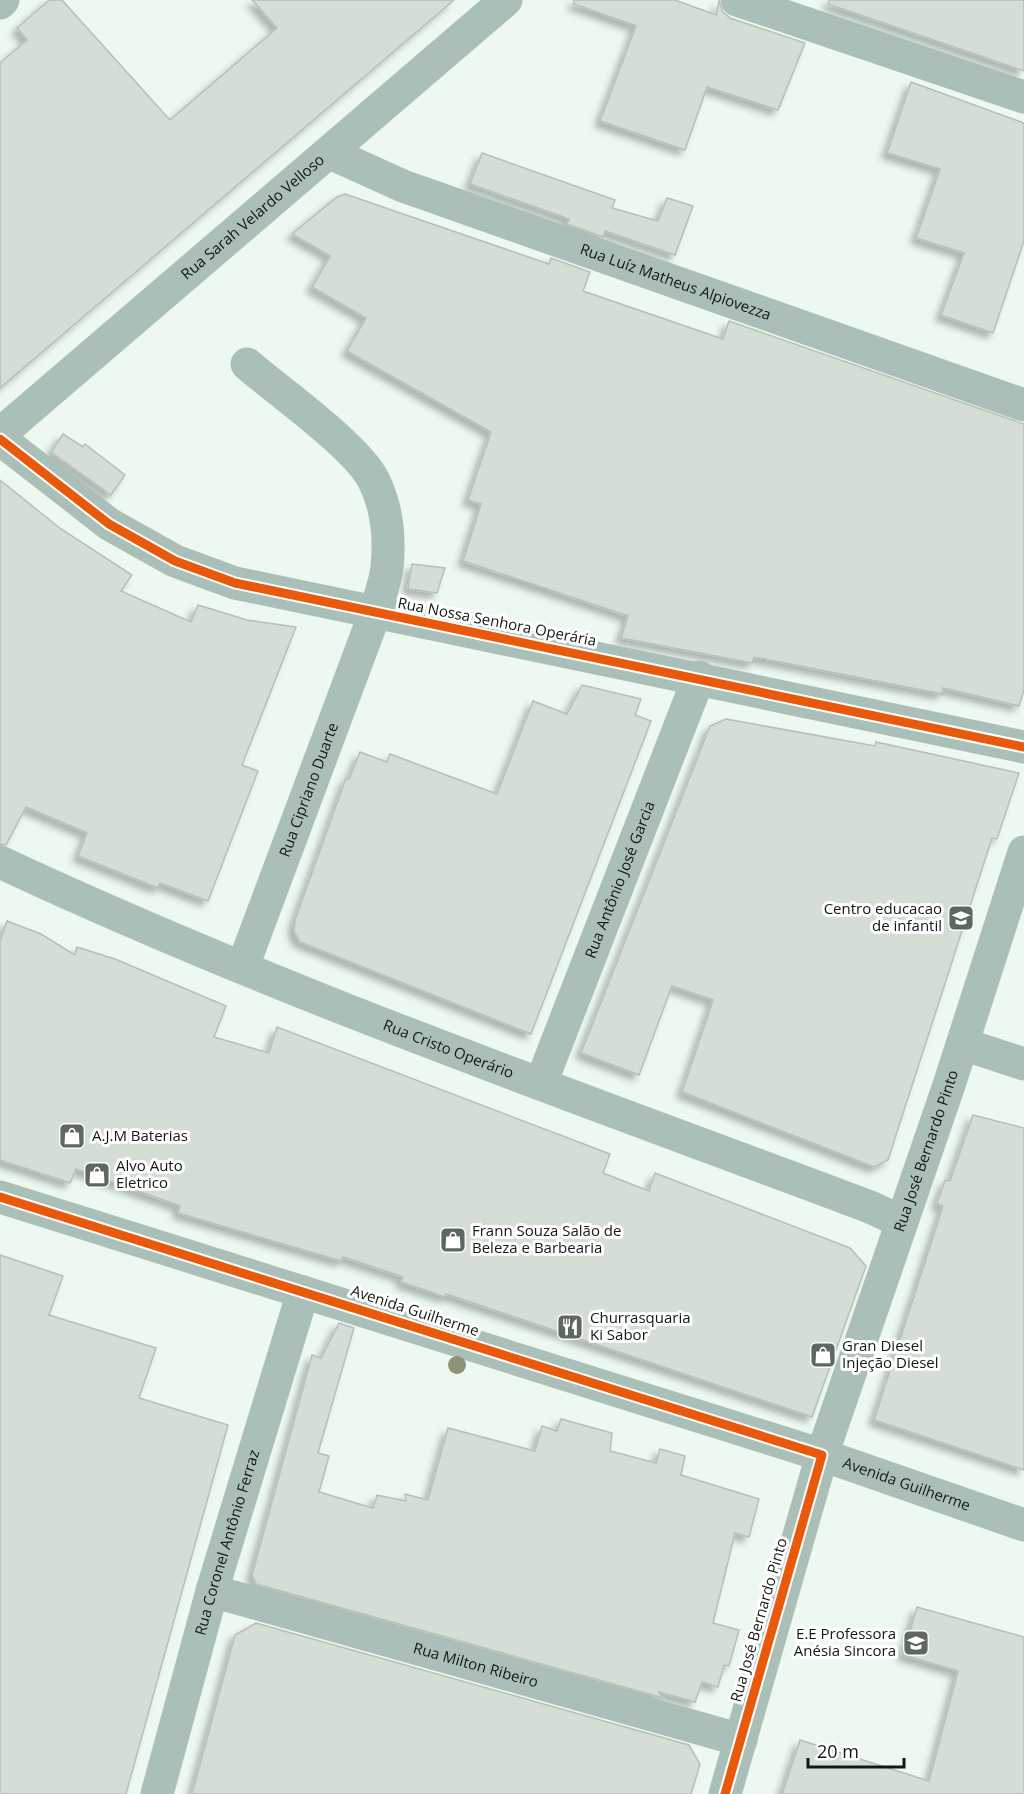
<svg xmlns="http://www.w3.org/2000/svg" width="1024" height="1794" font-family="'Open Sans',sans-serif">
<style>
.building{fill:#d5ded5;stroke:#b7bfb6;stroke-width:1.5;filter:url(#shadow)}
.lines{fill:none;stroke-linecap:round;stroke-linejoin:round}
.minor{stroke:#aabfb8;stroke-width:33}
.cycleway-casing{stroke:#fff;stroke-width:13}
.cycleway{stroke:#e8590c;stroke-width:9}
.tree{fill:#8b9378}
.labels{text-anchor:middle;stroke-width:6;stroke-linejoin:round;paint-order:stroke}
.street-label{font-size:15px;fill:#101a13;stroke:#fff}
.poi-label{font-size:15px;fill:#101a13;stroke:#fff;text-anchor:start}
</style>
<defs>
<filter id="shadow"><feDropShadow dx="-5.5" dy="5.5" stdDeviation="3" flood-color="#0004"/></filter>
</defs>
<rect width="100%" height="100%" fill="#edf9f0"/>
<g class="building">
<polygon points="49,0 62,0 170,120 277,28 252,0 454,0 0,388 0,63 27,40 17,28"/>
<polygon points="574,0 675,0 716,15 719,1 723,12 730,18 805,43 778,110 707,87 685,150 600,121 636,26 574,4"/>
<polygon points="829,0 1024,0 1024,71 828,4"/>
<polygon points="911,82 1024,123 1024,241 993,333 941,315 964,253 916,238 940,169 887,153"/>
<polygon points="482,153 615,200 612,208 658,221 667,198 693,206 675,255 605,231 603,237 567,224 569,219 470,184"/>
<polygon points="345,194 549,264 551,258 590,272 583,291 723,339 729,321 1024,424 1024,690 1019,706 943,688 942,694 754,657 752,663 621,638 628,616 463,561 481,504 468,500 491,432 347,351 366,318 312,287 330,256 292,234 337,197"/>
<polygon points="63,434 83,447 85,444 125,475 111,495 51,452"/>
<polygon points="0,480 61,529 132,575 121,591 191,622 198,605 247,620 296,627 242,765 258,771 208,901 160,883 158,888 78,856 87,833 26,807 6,845 0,844"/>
<polygon points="412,564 445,568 437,593 408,589"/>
<polygon points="582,685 641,699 635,715 651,721 531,1034 300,942 294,932 295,920 346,778 349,779 360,752 387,762 390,754 497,794 533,701 567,714"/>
<polygon points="726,719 875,746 876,742 1019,773 997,839 992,838 888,1160 874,1167 682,1092 713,1000 672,986 639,1075 581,1053 710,726"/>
<polygon points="7,921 41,934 75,955 77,947 115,959 226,1006 214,1037 269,1053 277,1027 610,1154 603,1173 649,1191 655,1173 850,1248 866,1266 812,1417 446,1294 445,1297 401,1282 403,1277 343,1257 341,1261 178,1213 180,1206 76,1169 70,1183 0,1160 0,941"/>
<polygon points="973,1115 1024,1128 1024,1470 874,1420 943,1206 937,1204 945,1180 950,1181"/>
<polygon points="0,1255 63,1276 49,1315 156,1348 139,1398 228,1425 126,1794 0,1794"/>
<polygon points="339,1323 354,1328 318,1453 329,1456 319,1492 373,1508 377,1495 406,1501 405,1494 428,1500 448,1428 535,1451 542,1426 557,1431 561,1419 612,1433 610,1451 656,1463 660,1449 685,1456 681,1475 759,1499 749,1537 735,1533 713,1623 739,1630 729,1666 724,1665 718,1687 702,1682 695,1702 659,1692 663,1698 256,1584 252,1575 312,1355 321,1358"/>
<polygon points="917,1607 1024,1637 1024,1794 782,1794 800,1740 929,1781 958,1671 903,1655"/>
<polygon points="256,1623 689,1745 700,1764 691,1794 192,1794 235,1635"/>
</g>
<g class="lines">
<g class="minor">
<polyline points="737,0 1024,97"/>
<polyline points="0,3 3,0"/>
<path id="s1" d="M330,153L403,186L1024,405"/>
<path id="s2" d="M0,434L506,0"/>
<polyline points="0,439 109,524 175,561 235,583 1024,747"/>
<path id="s3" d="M0,862C282,994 578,1097 870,1207L902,1222"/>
<path id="s4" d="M243,966L375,613C379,599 385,583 387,568C390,538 387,506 373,479C355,445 278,391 247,364"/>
<polyline points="963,1044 1024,1064"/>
<path id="s5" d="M541,1083L699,677"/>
<path id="s6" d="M0,1197L822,1455L1024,1525"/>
<path id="s7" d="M212,1591L741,1740"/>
<path id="s8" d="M157,1794L212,1591L303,1292"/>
<path id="s9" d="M725,1794L822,1455L949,1085L1024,852"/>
</g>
<defs>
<g id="cycleway">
<polyline points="0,439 109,524 175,561 235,583 1024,747"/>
<polyline points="0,1197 822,1455 725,1794"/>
</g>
</defs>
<use href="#cycleway" class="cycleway-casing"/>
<use href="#cycleway" class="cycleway"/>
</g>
<circle class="tree" cx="457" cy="1365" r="9"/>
<defs>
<symbol id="school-square" viewBox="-11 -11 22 22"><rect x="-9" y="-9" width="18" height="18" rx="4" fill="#5d6860" stroke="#fff"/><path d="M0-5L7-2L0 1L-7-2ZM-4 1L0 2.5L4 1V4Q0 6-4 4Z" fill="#fff"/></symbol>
<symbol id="shop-square" viewBox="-11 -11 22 22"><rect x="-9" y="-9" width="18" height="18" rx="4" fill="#5d6860" stroke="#fff"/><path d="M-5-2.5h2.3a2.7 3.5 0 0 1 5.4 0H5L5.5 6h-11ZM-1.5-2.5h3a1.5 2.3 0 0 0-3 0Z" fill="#fff"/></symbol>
<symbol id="restaurant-square" viewBox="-11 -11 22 22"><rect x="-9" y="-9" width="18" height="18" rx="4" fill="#5d6860" stroke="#fff"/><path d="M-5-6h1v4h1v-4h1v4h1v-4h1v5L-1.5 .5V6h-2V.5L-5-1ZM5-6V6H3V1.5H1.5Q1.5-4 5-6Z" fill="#fff"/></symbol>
</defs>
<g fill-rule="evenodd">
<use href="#school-square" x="946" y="903" width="30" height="30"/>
<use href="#shop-square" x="57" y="1121" width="30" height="30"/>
<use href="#shop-square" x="82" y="1160" width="30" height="30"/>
<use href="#shop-square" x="438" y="1225" width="30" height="30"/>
<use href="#restaurant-square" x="555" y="1312" width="30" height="30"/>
<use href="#shop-square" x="808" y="1340" width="30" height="30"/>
<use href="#school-square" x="901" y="1628" width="30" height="30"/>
</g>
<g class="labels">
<g class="street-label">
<text dy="5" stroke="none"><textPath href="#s2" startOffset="333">Rua Sarah Velardo Velloso</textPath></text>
<text dy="5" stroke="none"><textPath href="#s1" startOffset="369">Rua Luíz Matheus Alpiovezza</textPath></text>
<text transform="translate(497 622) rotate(11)" y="5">Rua Nossa Senhora Operária</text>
<text dy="5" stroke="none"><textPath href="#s4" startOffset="188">Rua Cipriano Duarte</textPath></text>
<text dy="5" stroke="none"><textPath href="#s5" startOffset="218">Rua Antônio José Garcia</textPath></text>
<text dy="5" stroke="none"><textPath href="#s3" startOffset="486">Rua Cristo Operário</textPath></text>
<text dy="5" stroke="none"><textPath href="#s9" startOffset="674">Rua José Bernardo Pinto</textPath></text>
<text transform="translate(415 1311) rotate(18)" y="5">Avenida Guilherme</text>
<text dy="5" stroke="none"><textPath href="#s6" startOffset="951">Avenida Guilherme</textPath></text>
<text dy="5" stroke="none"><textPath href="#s8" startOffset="261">Rua Coronel Antônio Ferraz</textPath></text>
<text transform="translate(759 1620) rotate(-74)" y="5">Rua José Bernardo Pinto</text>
<text dy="5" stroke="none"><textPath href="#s7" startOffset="274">Rua Milton Ribeiro</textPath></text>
</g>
<g class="poi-label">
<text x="942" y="914" text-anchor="end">Centro educacao<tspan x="942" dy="17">de infantil</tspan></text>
<text x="92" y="1141">A.J.M Baterias</text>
<text x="116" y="1171">Alvo Auto<tspan x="116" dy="17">Eletrico</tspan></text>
<text x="472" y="1236">Frann Souza Salão de<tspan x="472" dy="17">Beleza e Barbearia</tspan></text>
<text x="590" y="1323">Churrasquaria<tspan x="590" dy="17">Ki Sabor</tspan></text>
<text x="842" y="1351">Gran Diesel<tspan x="842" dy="17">Injeção Diesel</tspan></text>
<text x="896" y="1639" text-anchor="end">E.E Professora<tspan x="896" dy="17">Anésia Sincora</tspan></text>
</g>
</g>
<path d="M808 1758v9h96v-9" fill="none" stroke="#101a13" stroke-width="3"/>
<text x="817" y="1758" font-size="18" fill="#101a13" stroke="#ffffff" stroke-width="4.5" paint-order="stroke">20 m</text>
</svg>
